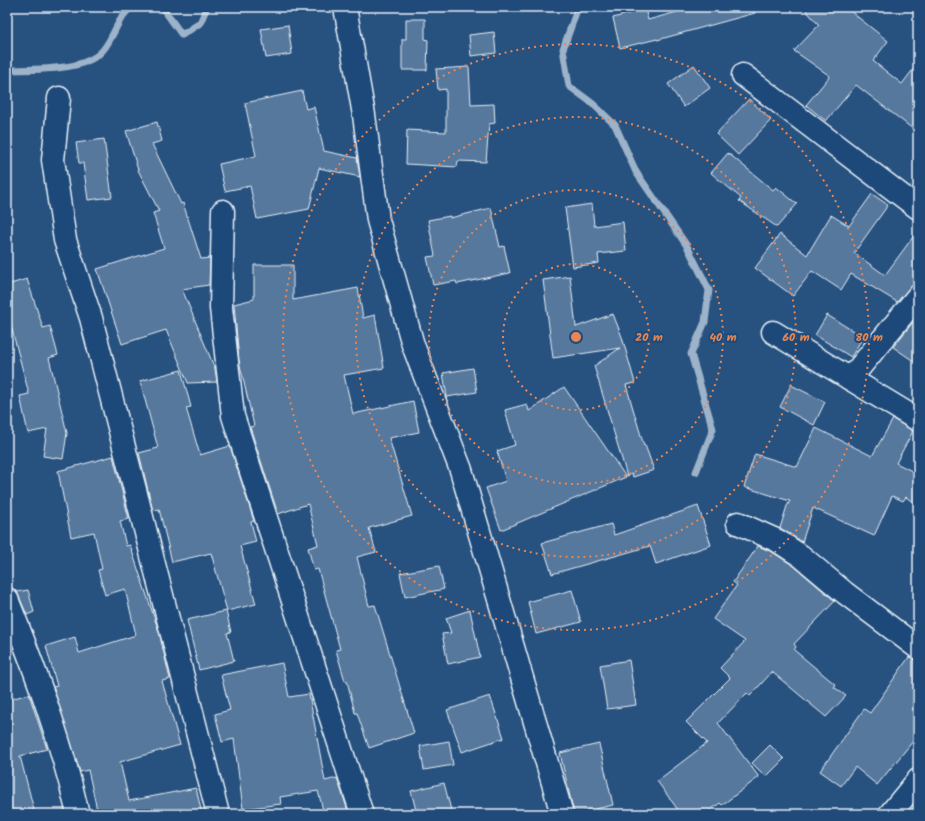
<svg xmlns="http://www.w3.org/2000/svg" width="925" height="821" font-family="Kalam,sans-serif">
<style>
.lines{fill:none;stroke-linecap:round;stroke-linejoin:round}
.stream{stroke:#9db3c9;stroke-width:7}
.building{fill:#57789d;stroke:#e8f1f8}
.minor-casing{stroke:#e8f1f8;stroke-width:25}
.minor{stroke:#1f4a7a;stroke-width:22}
.ring{fill:none;stroke:#e88753;stroke-width:2;stroke-dasharray:2 4}
.centre{fill:#e88753;stroke:#1f4a7a;stroke-width:2}
.ring-label{font-size:12px;text-anchor:middle;font-weight:bold;fill:#e88753;stroke:#1f4a7a;stroke-width:4;stroke-linejoin:round;paint-order:stroke}
</style>
<rect width="100%" height="100%" fill="#27517f"/>
<filter id="ink" filterUnits="userSpaceOnUse"><feTurbulence type="fractalNoise" baseFrequency=".025" numOctaves="2"/><feDisplacementMap in="SourceGraphic" scale="8" xChannelSelector="R" yChannelSelector="G"/><feConvolveMatrix kernelMatrix="1 2 1 2 8 2 1 2 1" color-interpolation-filters="sRGB"/></filter>
<g filter="url(#ink)">
<g class="lines">
<g class="stream">
<polyline points="162,7 182,35 200,23 207,7"/>
<polyline points="578,7 563,49 569,86 592,103 615,125 636,172 687,246 709,290 705,322 691,354 713,429 696,472"/>
<path d="M7,70C34,69 85,72 103,50C115,36 117,17 132,7"/>
</g>
</g>
<g class="building">
<polygon points="695,7 755,7 755,13 657,40 657,39 620,48 613,18 645,9 648,20"/>
<polygon points="803,7 845,7 888,41 873,61 902,84 918,63 918,133 856,85 826,121 806,105 830,76 794,51 819,25"/>
<polygon points="406,19 425,19 425,39 428,40 427,70 402,70 402,39 406,39"/>
<polygon points="288,25 292,54 266,58 261,29"/>
<polygon points="494,32 496,53 471,56 469,35"/>
<polygon points="694,65 710,88 684,107 668,84"/>
<polygon points="469,67 471,105 494,104 495,123 489,124 486,162 458,161 457,167 406,164 407,130 446,132 446,89 438,90 436,69"/>
<polygon points="302,91 306,109 314,107 324,151 357,158 360,177 319,168 309,209 257,219 250,186 225,191 219,164 256,156 245,103"/>
<polygon points="749,99 771,120 738,155 716,134"/>
<polygon points="157,122 162,141 152,144 181,204 183,203 201,259 210,258 209,285 182,289 215,369 217,382 188,383 166,330 122,344 97,269 164,248 153,213 159,211 138,170 126,131"/>
<polygon points="104,139 112,197 88,200 83,163 79,163 76,143"/>
<polygon points="728,153 773,190 776,187 797,204 777,227 739,201 741,198 711,173"/>
<polygon points="872,194 888,205 854,253 885,275 918,230 918,280 897,302 851,274 841,290 812,271 793,296 755,268 780,234 807,255 831,215 849,226"/>
<polygon points="592,204 594,226 623,222 626,251 598,254 599,263 573,267 565,208"/>
<polygon points="491,208 500,247 504,246 510,273 457,284 456,281 433,285 427,257 435,256 428,220 450,216 450,218"/>
<polygon points="254,265 293,265 293,300 358,288 363,318 375,315 384,368 344,375 353,414 413,401 419,432 389,438 412,516 369,528 376,552 357,557 369,606 375,605 414,733 369,748 357,713 355,713 347,681 345,681 336,650 340,649 318,569 314,570 308,548 318,545 308,504 278,514 250,427 254,426 239,361 234,304 254,299"/>
<polygon points="570,276 576,327 613,314 622,337 635,383 626,385 644,446 645,445 654,470 633,477 632,474 627,476 594,366 620,348 553,358 543,280"/>
<polygon points="27,279 43,328 50,326 58,355 49,358 67,433 63,459 43,456 47,429 28,433 20,396 29,394 10,322 7,324 7,285"/>
<polygon points="827,315 863,337 851,357 815,335"/>
<polygon points="918,316 918,364 893,347"/>
<polygon points="473,368 477,392 447,397 443,373"/>
<polygon points="181,370 191,407 186,408 200,455 230,446 254,521 251,522 256,542 240,546 256,604 227,611 211,553 172,562 159,509 153,511 139,453 158,448 140,381"/>
<polygon points="791,385 825,402 814,425 780,407"/>
<polygon points="564,387 626,477 501,530 486,488 506,481 497,451 515,445 505,410 527,404 529,411"/>
<polygon points="893,419 913,431 896,463 918,474 918,506 906,497 903,501 892,496 874,536 813,508 802,542 780,528 787,506 790,501 744,487 755,454 797,467 816,428 872,456"/>
<polygon points="113,456 129,519 120,521 126,546 130,545 159,632 170,679 162,681 180,745 120,762 129,801 196,788 202,814 98,814 88,770 80,772 53,687 57,686 46,646 75,637 79,653 136,635 125,589 105,595 98,570 102,569 94,532 71,537 58,471"/>
<polygon points="698,506 711,545 656,564 650,546 552,574 542,543 611,524 614,535"/>
<polygon points="758,546 772,552 794,566 835,601 794,644 796,647 794,650 836,685 834,687 846,696 826,717 772,672 750,696 747,693 718,723 759,777 722,805 720,803 705,814 681,814 657,781 707,743 686,722 730,678 720,668 745,641 713,619 737,585 733,582"/>
<polygon points="439,566 444,589 405,597 400,573"/>
<polygon points="28,590 34,612 27,615 17,592"/>
<polygon points="572,590 581,622 536,634 528,602"/>
<polygon points="470,610 480,657 448,664 442,634 451,633 446,618"/>
<polygon points="226,611 231,632 227,633 234,661 199,670 187,620"/>
<polygon points="909,657 918,660 918,735 877,785 855,767 841,786 820,771 864,709 870,713"/>
<polygon points="629,660 636,705 607,709 600,665"/>
<polygon points="282,663 289,697 309,694 325,781 337,778 349,814 324,814 318,791 280,797 281,804 243,809 234,739 222,742 215,714 230,710 221,675"/>
<polygon points="29,694 47,749 20,756 35,814 7,814 7,700"/>
<polygon points="490,696 504,738 462,752 447,710"/>
<polygon points="449,741 453,765 424,770 420,746"/>
<polygon points="599,744 613,805 574,814 560,753"/>
<polygon points="770,745 784,759 766,777 752,763"/>
<polygon points="444,783 452,814 417,814 411,791"/>
</g>
<g class="lines">
<defs>
<g id="minor">
<polyline points="345,7 364,115 378,220 413,345 461,470 562,814"/>
<polyline points="743,75 918,208"/>
<polyline points="59,98 53,160 65,240 91,318 218,814"/>
<polyline points="223,211 221,308 233,416 362,814"/>
<polyline points="773,332 918,420"/>
<polyline points="850,379 918,296"/>
<polyline points="738,523 778,541 801,556 845,593 918,648"/>
<path d="M7,599C35,669 61,740 78,814"/>
<polyline points="890,814 918,780"/>
</g>
</defs>
<use href="#minor" class="minor-casing"/>
<use href="#minor" class="minor"/>
</g>
</g>
<g class="ring">
<circle cx="576" cy="337" r="73"/>
<circle cx="576" cy="337" r="147"/>
<circle cx="576" cy="337" r="220"/>
<circle cx="576" cy="337" r="293"/>
</g>
<circle cx="576" cy="337" r="6" class="centre"/>
<g class="ring-label">
<text x="649" y="341">20 m</text>
<text x="723" y="341">40 m</text>
<text x="796" y="341">60 m</text>
<text x="869" y="341">80 m</text>
</g>
<rect width="925" height="821" fill="none" stroke="#1f4a7a" stroke-width="24"/>
<rect x="12" y="12" width="901" height="797" fill="none" stroke="#e8f1f8" stroke-width="1.5" filter="url(#ink)"/>
</svg>
